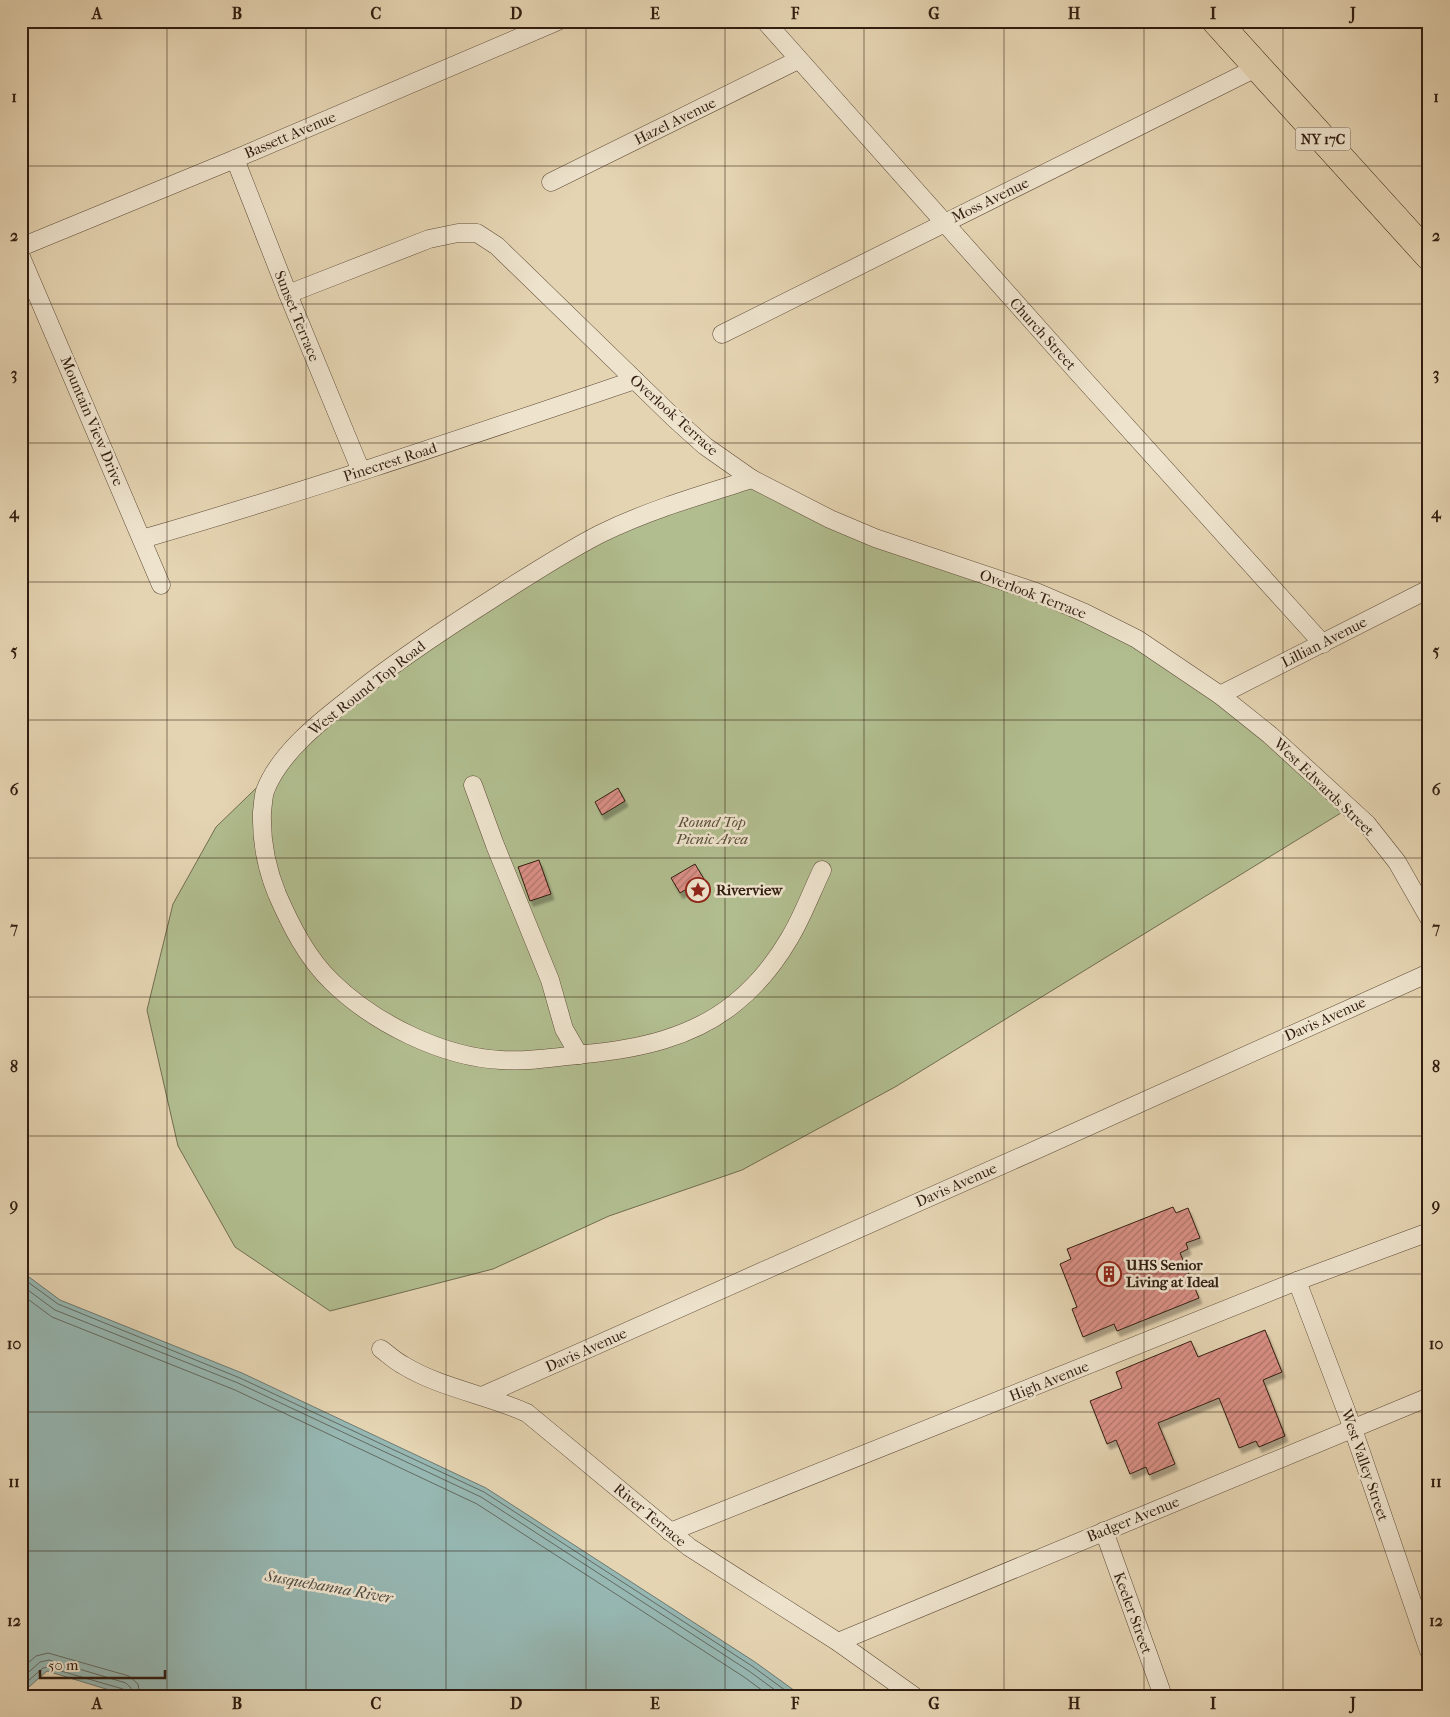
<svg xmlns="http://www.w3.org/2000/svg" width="1450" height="1717" font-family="'IM FELL French Canon',serif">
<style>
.park{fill:#b1bd8f;stroke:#716d50}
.water{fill:#96b7b2;stroke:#6e7971}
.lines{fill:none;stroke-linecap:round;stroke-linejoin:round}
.shore{stroke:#646a61;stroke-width:1}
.building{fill:url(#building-hatch);stroke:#311d10;filter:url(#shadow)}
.minor-casing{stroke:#5e4b38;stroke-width:19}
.primary-casing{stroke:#311d10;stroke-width:29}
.minor{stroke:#eee3cd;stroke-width:18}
.primary{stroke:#e5d4b2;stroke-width:28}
.grid{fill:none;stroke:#311d10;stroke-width:1;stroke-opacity:0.55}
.labels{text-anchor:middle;stroke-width:5;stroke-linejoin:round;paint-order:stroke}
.shield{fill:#eee3cd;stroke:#6a5849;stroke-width:1}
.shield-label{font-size:14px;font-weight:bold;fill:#311d10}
.street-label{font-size:15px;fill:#311d10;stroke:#eee3cd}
.park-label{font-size:15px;font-style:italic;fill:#574d36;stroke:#eee3cd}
.poi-label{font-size:15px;font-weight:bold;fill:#311d10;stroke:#eee3cd;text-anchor:start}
.water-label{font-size:16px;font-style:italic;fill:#4f4b41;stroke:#eee3cd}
.neatline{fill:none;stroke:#311d10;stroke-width:2}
.grid-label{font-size:16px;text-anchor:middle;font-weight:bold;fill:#311d10}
</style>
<defs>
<pattern id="building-hatch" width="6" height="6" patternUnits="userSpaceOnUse" patternTransform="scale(1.25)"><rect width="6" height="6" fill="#da9086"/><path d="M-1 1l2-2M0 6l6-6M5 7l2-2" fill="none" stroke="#b1756c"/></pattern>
<filter id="shadow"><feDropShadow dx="3" dy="5.5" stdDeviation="1" flood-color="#0004"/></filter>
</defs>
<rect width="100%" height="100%" fill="#e5d4b2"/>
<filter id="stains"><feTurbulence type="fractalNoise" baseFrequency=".004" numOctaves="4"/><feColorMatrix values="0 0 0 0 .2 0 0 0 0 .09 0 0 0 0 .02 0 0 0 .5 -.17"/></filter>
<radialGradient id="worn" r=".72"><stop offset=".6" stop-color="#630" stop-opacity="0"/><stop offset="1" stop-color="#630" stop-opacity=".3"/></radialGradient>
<polygon class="park" points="752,479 875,538 1036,592 1220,695 1349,808 895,1087 742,1170 609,1216 493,1269 330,1311 235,1247 178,1146 147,1010 173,904 216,827 276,769 375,678 560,555"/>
<polygon class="water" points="21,1271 60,1300 242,1373 486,1488 755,1662 802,1696 129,1696 47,1671 21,1694"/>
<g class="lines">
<g class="shore">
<polyline points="21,1277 58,1304 240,1378 484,1492 752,1666 793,1696"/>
<polyline points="21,1285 55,1310 238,1383 481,1497 749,1671 783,1696"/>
<polyline points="21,1294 52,1317 235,1390 477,1504 744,1677 770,1696"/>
<polyline points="21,1669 36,1656 48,1653 129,1676 138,1684 140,1696"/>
<polyline points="21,1679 40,1662 49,1660 126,1683 131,1688 133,1696"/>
<polyline points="21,1687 43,1668 47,1667 123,1689 126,1691 127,1696"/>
</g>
</g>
<g class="building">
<polygon points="618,788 625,801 602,815 595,802"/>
<polygon points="539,860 551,894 530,901 518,867"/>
<polygon points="695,864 704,879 680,893 671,878"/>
<polygon points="1173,1207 1176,1213 1188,1208 1200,1238 1186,1243 1188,1249 1180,1253 1199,1298 1117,1331 1114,1324 1083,1337 1072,1309 1077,1307 1060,1264 1071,1259 1067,1249"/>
<polygon points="1265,1330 1282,1372 1263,1380 1285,1436 1259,1447 1256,1441 1239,1448 1219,1398 1158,1423 1175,1464 1149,1475 1146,1467 1130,1474 1116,1440 1107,1444 1090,1401 1122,1388 1116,1372 1191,1341 1198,1357"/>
</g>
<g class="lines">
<defs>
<g id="minor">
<polyline points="765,21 1080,375 1323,644"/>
<polyline points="235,159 288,294 361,471"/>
<polyline points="551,182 798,60"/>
<polyline points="21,247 235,159 558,21"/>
<polyline points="21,257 161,585"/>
<polyline points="288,294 429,239 458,233 477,233 497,246 675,419 705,446 752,479 830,519 875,538 1036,592 1085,613 1137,639 1220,695 1270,735 1367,824 1397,862 1429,918"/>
<polyline points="722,334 1258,67"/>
<path d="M752,479C701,495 649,510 600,534C563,553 528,576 492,599C443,630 394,662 349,699C318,723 279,754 265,791C263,798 263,805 262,812C261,840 266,867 277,894C291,926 307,958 332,982C374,1023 442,1057 501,1060C528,1062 557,1057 585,1054C638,1049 692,1038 735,1003C756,986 775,963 789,939C802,918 811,893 822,870"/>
<path d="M142,539C308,491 472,435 635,380"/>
<polyline points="1220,695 1429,589"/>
<polyline points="473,785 495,845 550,980 564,1029 579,1055"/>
<polyline points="1297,1281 1353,1429 1429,1651"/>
<path d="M381,1349C388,1354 395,1361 403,1365C440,1388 488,1395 527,1413L689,1547L838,1642L914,1696"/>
<polyline points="482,1396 1038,1149 1429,973"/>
<polyline points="1104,1531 1163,1696"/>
<polyline points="670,1532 1297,1281 1429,1232"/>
<polyline points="838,1642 1429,1397"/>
</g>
<polyline id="primary" points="1216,21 1429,256"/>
</defs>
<use href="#minor" class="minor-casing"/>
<use href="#primary" class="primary-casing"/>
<use href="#minor" class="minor"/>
<use href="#primary" class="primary"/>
</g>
<path class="grid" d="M167,21V1696M306,21V1696M446,21V1696M586,21V1696M725,21V1696M864,21V1696M1004,21V1696M1144,21V1696M1283,21V1696M21,166H1429M21,304H1429M21,443H1429M21,582H1429M21,720H1429M21,858H1429M21,997H1429M21,1136H1429M21,1274H1429M21,1412H1429M21,1551H1429"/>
<defs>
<symbol id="sight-ring" viewBox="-11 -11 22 22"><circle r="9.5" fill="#eee3cd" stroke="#8f2418" stroke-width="1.5"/><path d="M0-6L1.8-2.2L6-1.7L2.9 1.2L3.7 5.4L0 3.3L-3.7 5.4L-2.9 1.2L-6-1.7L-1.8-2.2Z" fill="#8f2418"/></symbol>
<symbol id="building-ring" viewBox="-11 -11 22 22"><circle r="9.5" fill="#eee3cd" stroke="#8f2418" stroke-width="1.5"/><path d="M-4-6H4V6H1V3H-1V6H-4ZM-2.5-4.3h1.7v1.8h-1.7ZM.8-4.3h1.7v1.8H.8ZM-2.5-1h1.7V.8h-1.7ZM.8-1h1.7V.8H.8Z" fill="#8f2418"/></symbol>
</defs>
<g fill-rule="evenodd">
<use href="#sight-ring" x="684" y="876" width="28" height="28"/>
<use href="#building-ring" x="1095" y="1260" width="28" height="28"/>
</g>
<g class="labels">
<rect class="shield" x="1295.5" y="127.5" width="55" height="23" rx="4"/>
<g class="shield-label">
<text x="1323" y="144">NY 17C</text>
</g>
<g class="street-label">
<text transform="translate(675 121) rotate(-26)" y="5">Hazel Avenue</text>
<text transform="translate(290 135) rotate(-23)" y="5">Bassett Avenue</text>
<text transform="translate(990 200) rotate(-26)" y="5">Moss Avenue</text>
<text transform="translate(297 316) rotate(68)" y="5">Sunset Terrace</text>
<text transform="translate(1043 334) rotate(48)" y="5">Church Street</text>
<text transform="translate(674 415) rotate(42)" y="5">Overlook Terrace</text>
<text transform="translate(92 421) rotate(67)" y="5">Mountain View Drive</text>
<text transform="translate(390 462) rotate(-18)" y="5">Pinecrest Road</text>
<text transform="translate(1033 594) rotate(21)" y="5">Overlook Terrace</text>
<text transform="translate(1324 642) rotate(-27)" y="5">Lillian Avenue</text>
<text transform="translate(367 688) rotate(-38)" y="5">West Round Top Road</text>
<text transform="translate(1324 787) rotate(44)" y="5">West Edwards Street</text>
<text transform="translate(1325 1019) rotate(-24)" y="5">Davis Avenue</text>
<text transform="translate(956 1185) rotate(-24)" y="5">Davis Avenue</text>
<text transform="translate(586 1350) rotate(-24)" y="5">Davis Avenue</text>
<text transform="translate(1049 1381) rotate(-22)" y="5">High Avenue</text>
<text transform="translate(1365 1465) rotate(71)" y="5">West Valley Street</text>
<text transform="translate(650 1515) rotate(40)" y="5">River Terrace</text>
<text transform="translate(1133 1519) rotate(-22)" y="5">Badger Avenue</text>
<text transform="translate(1133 1613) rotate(70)" y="5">Keeler Street</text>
</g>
<g class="park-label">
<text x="712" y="827">Round Top<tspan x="712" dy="17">Picnic Area</tspan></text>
</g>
<g class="poi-label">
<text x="716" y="895">Riverview</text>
<text x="1126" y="1270">UHS Senior<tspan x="1126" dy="17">Living at Ideal</tspan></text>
</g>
<g class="water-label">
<text transform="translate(329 1586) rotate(10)" y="6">Susquehanna River</text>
</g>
</g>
<rect width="1450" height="1717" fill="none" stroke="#e5d4b2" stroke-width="55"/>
<path d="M40 1670v8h125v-8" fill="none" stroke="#311d10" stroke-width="2.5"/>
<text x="48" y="1670" font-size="15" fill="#311d10" stroke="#eee3cd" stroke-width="4" paint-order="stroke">50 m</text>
<rect x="28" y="28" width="1394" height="1662" class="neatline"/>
<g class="grid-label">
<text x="97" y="19">A</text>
<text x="237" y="19">B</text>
<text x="376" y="19">C</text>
<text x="516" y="19">D</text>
<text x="655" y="19">E</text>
<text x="795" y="19">F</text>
<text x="934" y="19">G</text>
<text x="1074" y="19">H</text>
<text x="1213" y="19">I</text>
<text x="1353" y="19">J</text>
<text x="14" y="102">1</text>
<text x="1436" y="102">1</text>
<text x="14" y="241">2</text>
<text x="1436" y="241">2</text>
<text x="14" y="379">3</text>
<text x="1436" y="379">3</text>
<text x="14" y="518">4</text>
<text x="1436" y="518">4</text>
<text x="14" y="656">5</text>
<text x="1436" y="656">5</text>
<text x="14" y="795">6</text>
<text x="1436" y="795">6</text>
<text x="14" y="933">7</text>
<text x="1436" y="933">7</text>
<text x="14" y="1072">8</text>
<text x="1436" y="1072">8</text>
<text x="14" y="1210">9</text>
<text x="1436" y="1210">9</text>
<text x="14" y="1349">10</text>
<text x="1436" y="1349">10</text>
<text x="14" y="1487">11</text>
<text x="1436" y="1487">11</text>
<text x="14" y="1626">12</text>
<text x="1436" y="1626">12</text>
<text x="97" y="1709">A</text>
<text x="237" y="1709">B</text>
<text x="376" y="1709">C</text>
<text x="516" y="1709">D</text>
<text x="655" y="1709">E</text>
<text x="795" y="1709">F</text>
<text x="934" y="1709">G</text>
<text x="1074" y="1709">H</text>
<text x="1213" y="1709">I</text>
<text x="1353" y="1709">J</text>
</g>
<rect width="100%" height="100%" filter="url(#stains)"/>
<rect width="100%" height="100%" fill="url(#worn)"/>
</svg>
